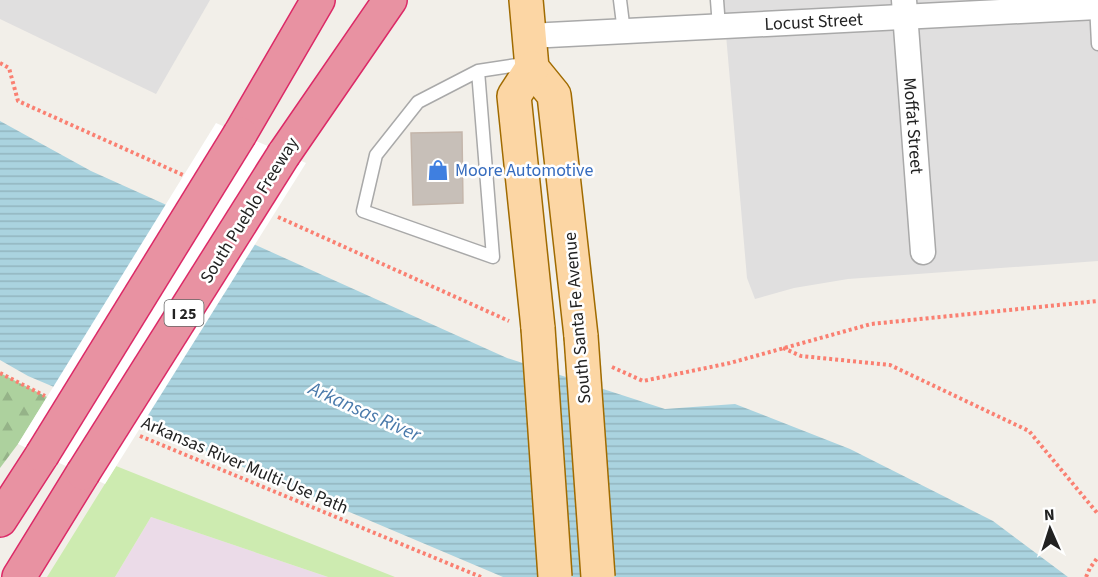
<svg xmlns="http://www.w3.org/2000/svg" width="1098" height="577" font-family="'Source Sans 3',sans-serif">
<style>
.residential{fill:#e0dfdf}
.industrial{fill:#ebdbe8}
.grass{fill:#cdebb0}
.forest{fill:url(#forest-firs)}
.water{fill:url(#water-rules)}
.pier{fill:#fff}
.building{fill:#c7bfb8;stroke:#c4b6ab;stroke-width:1.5}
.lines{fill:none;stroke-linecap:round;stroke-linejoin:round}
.service-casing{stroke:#a9a9a9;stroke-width:15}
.minor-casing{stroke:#a9a9a9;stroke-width:27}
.primary-casing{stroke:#a06b00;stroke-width:36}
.motorway-casing{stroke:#dc2a67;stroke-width:36}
.path{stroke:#fa8072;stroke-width:4;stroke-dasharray:3 3;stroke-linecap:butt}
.service{stroke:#fff;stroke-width:12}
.minor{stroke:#fff;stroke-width:24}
.primary{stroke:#fcd6a4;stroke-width:33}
.motorway{stroke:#e892a2;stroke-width:33}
.primary-bridge-casing{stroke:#a06b00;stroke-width:36;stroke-linecap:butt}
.motorway-bridge-casing{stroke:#dc2a67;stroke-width:36;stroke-linecap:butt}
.primary-bridge{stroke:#fcd6a4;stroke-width:33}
.motorway-bridge{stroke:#e892a2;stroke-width:33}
.labels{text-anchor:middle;stroke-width:5;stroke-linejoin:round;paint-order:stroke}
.shield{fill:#fff;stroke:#646464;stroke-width:1.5}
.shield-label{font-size:16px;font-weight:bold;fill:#222}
.street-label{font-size:18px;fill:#222;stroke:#fff}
.shop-label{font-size:18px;fill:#366cbe;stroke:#fff;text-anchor:start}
.water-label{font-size:20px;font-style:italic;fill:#4a7aab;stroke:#fff}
</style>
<defs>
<pattern id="forest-firs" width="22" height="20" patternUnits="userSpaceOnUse" patternTransform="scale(1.5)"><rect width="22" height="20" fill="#add19e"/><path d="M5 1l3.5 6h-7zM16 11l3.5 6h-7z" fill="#95b388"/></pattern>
<pattern id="water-rules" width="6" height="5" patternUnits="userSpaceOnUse" patternTransform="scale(1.5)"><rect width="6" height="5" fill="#aad3df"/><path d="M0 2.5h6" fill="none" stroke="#92b5bf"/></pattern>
</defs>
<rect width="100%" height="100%" fill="#f2efe9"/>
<g class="residential">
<polygon points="0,0 210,0 156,94 0,19"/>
<polygon points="723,0 1098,0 1098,261 848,279 794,288 755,299 747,278"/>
</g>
<polygon class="industrial" points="151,517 328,577 115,577"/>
<polygon class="grass" points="116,466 395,577 328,577 151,517 115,577 47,577"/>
<polygon class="forest" points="0,373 47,397 18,444 0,468"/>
<polygon class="water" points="0,121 91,171 507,358 665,409 735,404 850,449 993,521 1068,577 503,577 28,376 0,360"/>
<polygon class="pier" points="216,123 306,163 105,484 18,444"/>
<polygon class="building" points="462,132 463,203 413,205 411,133"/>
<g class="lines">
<defs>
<g id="service">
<polyline points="620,0 624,32"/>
<polyline points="717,0 719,27"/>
<polyline points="1096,4 1098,44"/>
<polyline points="478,71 493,257 363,211 376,155 418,102 478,71 530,63"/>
</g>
<g id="minor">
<path id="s1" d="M904,0L923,252"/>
<path id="s2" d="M529,36L1098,7"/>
</g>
<g id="primary">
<polyline points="526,0 532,68 554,95 581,336"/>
<polyline points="532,68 514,96 538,328"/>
</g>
<g id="motorway">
<polyline points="240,134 318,0"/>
<polyline points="284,154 390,0"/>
<polyline points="0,520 42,455"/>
<polyline points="19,577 83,473"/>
</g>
</defs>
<use href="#service" class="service-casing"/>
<use href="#minor" class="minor-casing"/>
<use href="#primary" class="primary-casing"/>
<use href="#motorway" class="motorway-casing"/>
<g class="path">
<polyline points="0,63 9,68 18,101 183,175"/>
<polyline points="278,217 509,321"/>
<polyline points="783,348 801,356 890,365 1029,431 1098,514"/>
<polyline points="612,367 643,381 730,363 871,324 1098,301"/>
<polyline points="0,373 45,396"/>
<polyline points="140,436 481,577"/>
<polyline points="1086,577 1090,568 1098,557"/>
</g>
<use href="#service" class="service"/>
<use href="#minor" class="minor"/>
<use href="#primary" class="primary"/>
<use href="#motorway" class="motorway"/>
<defs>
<g id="primary-bridge">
<polyline points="538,328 555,577"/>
<polyline points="581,336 598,577"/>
</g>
<g id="motorway-bridge">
<polyline points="42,455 240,134"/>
<polyline points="83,473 284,154"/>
</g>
</defs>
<use href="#primary-bridge" class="primary-bridge-casing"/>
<use href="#motorway-bridge" class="motorway-bridge-casing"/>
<use href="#primary-bridge" class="primary-bridge"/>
<use href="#motorway-bridge" class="motorway-bridge"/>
</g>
<defs>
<symbol id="shop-bare" viewBox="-9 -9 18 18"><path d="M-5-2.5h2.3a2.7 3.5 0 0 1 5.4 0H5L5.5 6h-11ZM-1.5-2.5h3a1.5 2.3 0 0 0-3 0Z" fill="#3f7fe0" stroke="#fff" stroke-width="2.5" paint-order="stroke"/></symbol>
</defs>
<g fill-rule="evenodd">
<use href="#shop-bare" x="423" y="155" width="30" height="30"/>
</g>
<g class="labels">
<rect class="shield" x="164.5" y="300" width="39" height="26" rx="4.5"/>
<g class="shield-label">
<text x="184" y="319">I 25</text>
</g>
<g class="street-label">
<text dy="6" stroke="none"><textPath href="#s2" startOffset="285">Locust Street</textPath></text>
<text dy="6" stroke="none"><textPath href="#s1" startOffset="126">Moffat Street</textPath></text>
<text transform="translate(249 210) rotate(-58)" y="6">South Pueblo Freeway</text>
<text transform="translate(577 318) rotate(-95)" y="6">South Santa Fe Avenue</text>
<text transform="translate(245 465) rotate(23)" y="6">Arkansas River Multi-Use Path</text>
</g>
<g class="shop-label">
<text x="455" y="176">Moore Automotive</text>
</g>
<g class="water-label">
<text transform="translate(365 411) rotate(24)" y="7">Arkansas River</text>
</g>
</g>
<g transform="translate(1050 529) rotate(357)" stroke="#ffffff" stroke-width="4.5" paint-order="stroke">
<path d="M0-4.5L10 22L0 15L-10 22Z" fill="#222222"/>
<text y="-9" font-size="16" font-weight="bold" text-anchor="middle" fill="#222222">N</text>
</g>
</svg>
